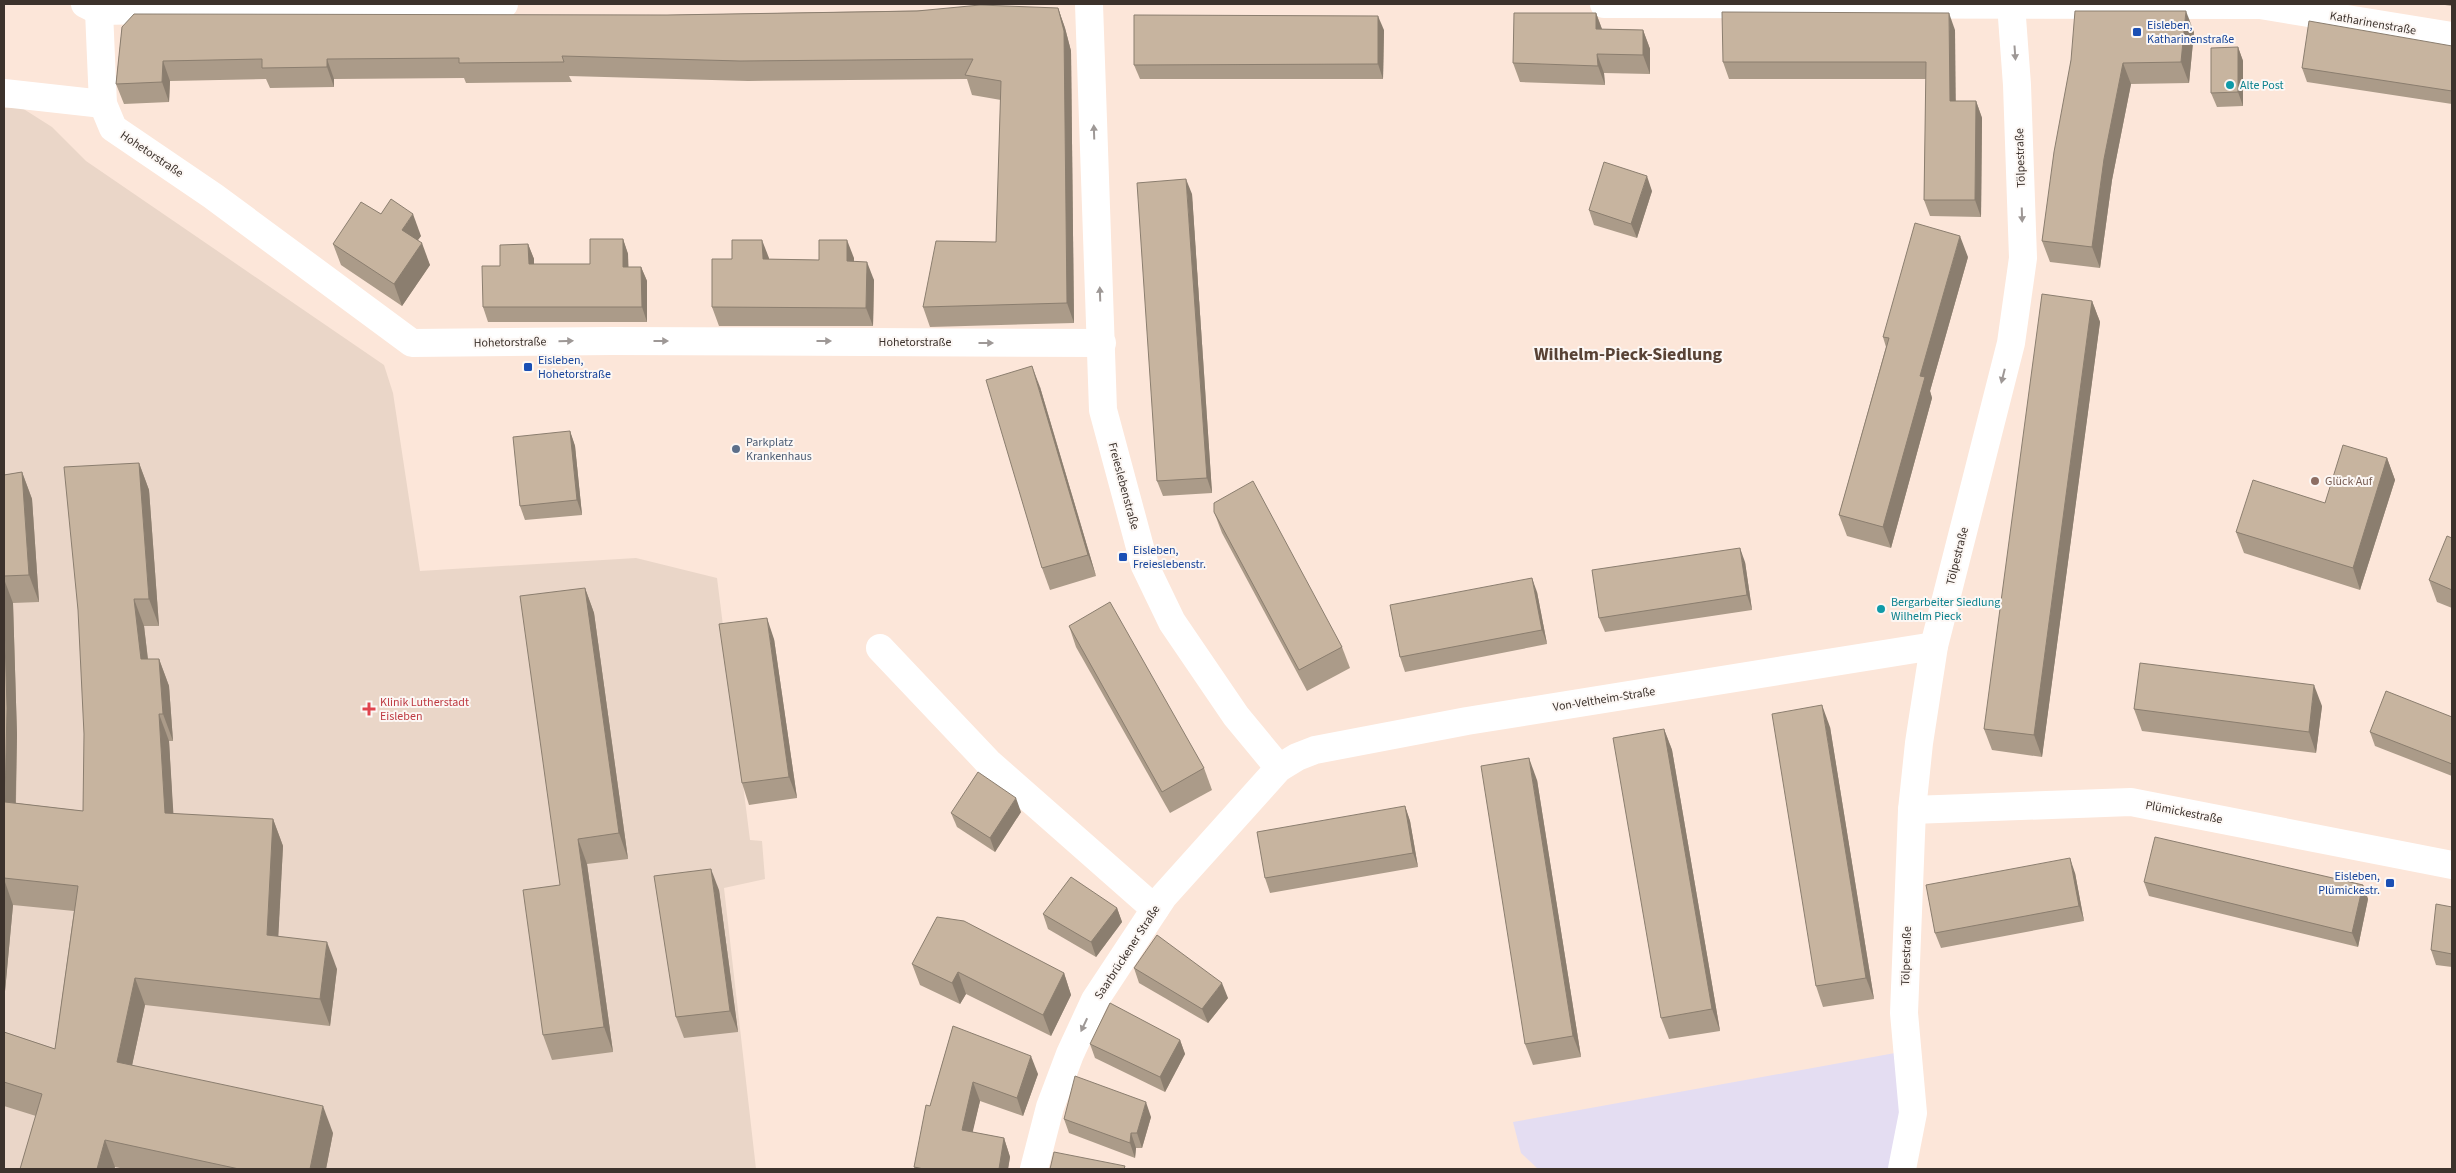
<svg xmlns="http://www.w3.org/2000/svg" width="2456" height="1173" font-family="'Source Sans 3',sans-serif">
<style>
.industrial{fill:#e4ddf2}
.medical{fill:#ead6c8}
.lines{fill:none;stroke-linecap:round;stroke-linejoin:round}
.minor{stroke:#fff;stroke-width:28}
.wall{fill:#ab9b89}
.shaded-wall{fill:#8b7e6f}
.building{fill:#c7b49f;stroke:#8b7e6f}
.oneway{fill:#9e9896}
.transit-dot{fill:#1a4fb4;stroke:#fcf7f4;stroke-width:2}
.culture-dot{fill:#0f9aa8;stroke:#fcf7f4;stroke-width:2}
.service-dot{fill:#5c6f8a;stroke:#fcf7f4;stroke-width:2}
.education-dot{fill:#8d6e63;stroke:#fcf7f4;stroke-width:2}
.health-dot{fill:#e0444e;stroke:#fcf7f4;stroke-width:2}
.labels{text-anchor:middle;stroke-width:4;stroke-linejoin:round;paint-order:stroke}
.street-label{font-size:12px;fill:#3c322c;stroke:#fcf7f4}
.transit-label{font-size:12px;fill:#164399;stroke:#fcf7f4;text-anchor:start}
.culture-label{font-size:12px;fill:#0d838f;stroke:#fcf7f4;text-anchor:start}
.service-label{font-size:12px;fill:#4e5e75;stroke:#fcf7f4;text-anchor:start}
.education-label{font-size:12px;fill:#785e54;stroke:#fcf7f4;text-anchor:start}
.health-label{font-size:12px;fill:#be3a42;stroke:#fcf7f4;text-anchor:start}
.district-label{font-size:18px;font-weight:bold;fill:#584235;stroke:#fcf7f4}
</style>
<rect width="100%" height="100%" fill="#fce6d9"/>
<polygon class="industrial" points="1895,1053 1903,1132 1894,1169 1538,1169 1521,1153 1513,1122"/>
<polygon class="medical" points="4,108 22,108 52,127 86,161 384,365 393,393 420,571 636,558 717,578 750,840 762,841 765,879 724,888 756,1169 4,1169"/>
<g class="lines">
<g class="minor">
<polyline points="85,4 99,11 504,4"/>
<polyline points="1089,4 1103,410 1145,566 1172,622 1236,716 1279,768"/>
<polyline points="1604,4 2260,5 2452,36"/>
<polyline points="99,11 103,104 113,128 213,196 412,343 612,341 1102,343"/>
<polyline points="4,93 103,104"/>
<polyline points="880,648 988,762 1155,909"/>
<polyline points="1912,810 2131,802 2452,865"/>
<polyline points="1034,1169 1050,1107 1070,1054 1095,1000 1163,897 1279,768 1297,757 1315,750 1467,721 1934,646"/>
<polyline points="1902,1169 1913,1113 1904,1013 1912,810 1919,743 1934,646 2011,343 2023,258 2017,85 2011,4"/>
</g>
</g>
<g class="wall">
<polygon points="2438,4 2452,4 2452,6"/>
<polygon points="1058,8 1065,28 1071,51 1074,323 930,327 923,307 996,242 1001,100 972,95 967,79 748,81 569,76 572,82 466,83 464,78 334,79 334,87 270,88 266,79 170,81 169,102 124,104 116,84 122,27 667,15"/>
<polygon points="1596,13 1602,29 1643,30 1650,49 1650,74 1604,73 1605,85 1520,82 1513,63"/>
<polygon points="1384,30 1383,79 1140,79 1134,65"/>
<polygon points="1955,30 1955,101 1976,101 1982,118 1981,217 1930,216 1924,200 1926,79 1729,79 1723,62"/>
<polygon points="2194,32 2189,83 2131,84 2112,180 2100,268 2050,262 2042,241 2071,60"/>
<polygon points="2452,46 2452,104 2307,82 2302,68"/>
<polygon points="2238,47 2243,61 2243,106 2217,107 2211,93"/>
<polygon points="1652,191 1637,238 1594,225 1589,210"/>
<polygon points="1192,194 1212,493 1163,496 1157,481"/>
<polygon points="381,214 421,236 417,240 430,265 402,306 341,265 333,244"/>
<polygon points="623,239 628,254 628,267 641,267 647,281 647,322 488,322 483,307 500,266 528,244 534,259 534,264 590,264"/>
<polygon points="1968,257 1930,391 1932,398 1891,548 1847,536 1839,515 1886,347 1883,337"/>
<polygon points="769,258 769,259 819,260 854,258 854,262 874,280 873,326 719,326 712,307"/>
<polygon points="2092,301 2100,322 2042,757 1992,750 1984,729"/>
<polygon points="1040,387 1096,576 1050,590 1042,568"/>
<polygon points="570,431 575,446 582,515 525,520 520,506"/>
<polygon points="2387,458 2395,480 2360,590 2244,553 2236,532 2325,503"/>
<polygon points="139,463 149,490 159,626 144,626 148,659 159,659 169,686 173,741 169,741 173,814 273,819 283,846 278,936 337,969 330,1026 145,1005 132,1065 333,1133 326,1169 125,1169 115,1167 114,1169 20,1169 36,1116 4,1106 4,1032 55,1049 74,911 13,905 4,1002 4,475 22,472 32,499 39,602 13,603 17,735 16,803 83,811"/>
<polygon points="1214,512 1342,647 1350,668 1307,691 1222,533"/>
<polygon points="2452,538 2452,608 2437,602 2429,580"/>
<polygon points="1745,562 1752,610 1605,632 1599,618"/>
<polygon points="585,588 594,613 628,859 587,864 613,1052 552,1060 543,1035 560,885"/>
<polygon points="1537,592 1547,644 1405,672 1400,657"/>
<polygon points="1069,626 1204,768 1212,790 1170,813 1076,647"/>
<polygon points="774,639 797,798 749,805 742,783"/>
<polygon points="2322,706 2316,753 2142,731 2134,709"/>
<polygon points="2452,717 2452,776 2375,746 2370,732"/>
<polygon points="1830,727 1874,999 1823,1007 1816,986"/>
<polygon points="1664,729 1672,750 1720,1031 1669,1039 1661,1018"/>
<polygon points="1537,780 1581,1057 1533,1065 1525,1044"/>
<polygon points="1405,806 1410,821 1418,867 1270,893 1265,878"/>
<polygon points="1021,812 995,852 957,827 951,813"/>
<polygon points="2075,873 2084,921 1941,948 1935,933"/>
<polygon points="2144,882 2363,885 2368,899 2358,947 2149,896"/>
<polygon points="719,890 738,1032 684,1038 676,1017"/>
<polygon points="2452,907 2452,967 2436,965 2431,950"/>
<polygon points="1117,908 1122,922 1096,957 1048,929 1043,914"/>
<polygon points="912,964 1064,973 1071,995 1051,1036 966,994 960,1004 920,985"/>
<polygon points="1134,968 1228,998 1208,1023 1139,983"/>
<polygon points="953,1026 1038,1074 1023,1116 980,1101 972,1132 1004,1138 1010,1157 1008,1169 915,1169 914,1167 930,1106"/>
<polygon points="1180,1040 1185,1054 1165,1092 1095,1058 1090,1044"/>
<polygon points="1151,1117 1142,1148 1136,1148 1135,1158 1069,1133 1064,1119"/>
</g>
<g class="shaded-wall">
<polygon points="1058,8 1065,28 1071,51 1074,323 1067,303"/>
<polygon points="2186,11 2194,32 2189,83 2181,62"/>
<polygon points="1596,13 1603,32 1596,29"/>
<polygon points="1949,13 1955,30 1956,118 1950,101"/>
<polygon points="1378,16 1384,30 1383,79 1378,64"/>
<polygon points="1643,30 1650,49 1650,74 1643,55"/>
<polygon points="2238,47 2243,61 2243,106 2238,92"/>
<polygon points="1597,54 1604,73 1605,85 1598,66"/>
<polygon points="327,59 334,79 334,87 327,67"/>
<polygon points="163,61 170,81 169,102 162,82"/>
<polygon points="2123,63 2131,84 2112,180 2100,268 2092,247 2104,159"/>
<polygon points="1976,101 1982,118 1981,217 1975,200"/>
<polygon points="1647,176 1652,191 1637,238 1631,224"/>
<polygon points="1186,179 1192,194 1212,493 1207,478"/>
<polygon points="413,214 421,236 410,251 402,230"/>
<polygon points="1960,236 1968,257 1930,391 1932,398 1891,548 1883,527 1920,376"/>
<polygon points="623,239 628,254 629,281 623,267"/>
<polygon points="762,240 769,258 769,278 763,259"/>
<polygon points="847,240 854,258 853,280 847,261"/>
<polygon points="422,243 430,265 402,306 394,284"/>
<polygon points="528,244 534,259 534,279 529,264"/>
<polygon points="867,262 874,280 873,326 866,308"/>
<polygon points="641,267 647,281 647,322 642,307"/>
<polygon points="2092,301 2100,322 2042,757 2034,735"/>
<polygon points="1032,366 1040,387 1096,576 1088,555"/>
<polygon points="570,431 575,446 582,515 577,500"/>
<polygon points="2387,458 2395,480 2360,590 2353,568"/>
<polygon points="139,463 149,490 159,626 149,599"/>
<polygon points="22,472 32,499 39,602 29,575"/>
<polygon points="1740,548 1745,562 1752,610 1747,595"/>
<polygon points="1532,578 1537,592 1547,644 1542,630"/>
<polygon points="4,579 13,603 17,735 15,829 5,802"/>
<polygon points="585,588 594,613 628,859 619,833"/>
<polygon points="134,599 144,626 151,687 141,659"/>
<polygon points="767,618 774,639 797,798 789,777"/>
<polygon points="159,659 169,686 173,741 163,714"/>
<polygon points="2314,685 2322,706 2316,753 2309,732"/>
<polygon points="1822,705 1830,727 1874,999 1866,978"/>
<polygon points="159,714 169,741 175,840 165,813"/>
<polygon points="1664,729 1672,750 1720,1031 1712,1009"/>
<polygon points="1529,758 1537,780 1581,1057 1573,1036"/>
<polygon points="1016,798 1021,812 995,852 990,838"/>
<polygon points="1405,806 1410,821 1418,867 1413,853"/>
<polygon points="273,819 283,846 277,962 267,935"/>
<polygon points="578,839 587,864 613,1052 604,1027"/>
<polygon points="2070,858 2075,873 2084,921 2079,906"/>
<polygon points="711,869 719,890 738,1032 730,1011"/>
<polygon points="4,879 13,905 4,1002"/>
<polygon points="2363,885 2368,899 2358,947 2352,933"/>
<polygon points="1117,908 1122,922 1096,957 1091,942"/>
<polygon points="327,942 337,969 330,1026 320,999"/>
<polygon points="958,972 966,994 960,1004 952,983"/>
<polygon points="1064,973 1071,995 1051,1036 1043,1015"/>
<polygon points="135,978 145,1005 127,1089 117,1062"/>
<polygon points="1222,983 1228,998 1208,1023 1202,1009"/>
<polygon points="1180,1040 1185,1054 1165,1092 1160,1077"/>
<polygon points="1031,1056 1038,1074 1023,1116 1017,1098"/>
<polygon points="973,1082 980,1101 969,1148 962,1130"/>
<polygon points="1146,1102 1151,1117 1142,1148 1137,1133"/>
<polygon points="323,1106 333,1133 326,1169 310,1169"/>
<polygon points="1131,1133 1136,1148 1135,1158 1130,1143"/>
<polygon points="1004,1138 1010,1157 1008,1169 999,1169"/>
<polygon points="105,1140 115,1167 114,1169 97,1169"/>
</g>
<g class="building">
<polygon points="980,5 1058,8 1064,31 1067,303 923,307 936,241 996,242 1001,81 965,75 973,59 740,61 562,56 564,62 459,63 459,58 327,59 327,67 262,68 262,59 163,61 162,82 116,84 122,27 134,14 667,15 917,11"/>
<polygon points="2075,11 2186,11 2181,62 2123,63 2104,159 2092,247 2042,241 2054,152 2071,60"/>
<polygon points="1722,12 1949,13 1950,101 1976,101 1975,200 1924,200 1926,62 1723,62"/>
<polygon points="1514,13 1596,13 1596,29 1643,30 1643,55 1597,54 1598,66 1513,63"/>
<polygon points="1134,15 1378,16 1378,64 1134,65"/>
<polygon points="2309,21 2452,46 2452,91 2302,68"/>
<polygon points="2238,47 2238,92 2211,93 2211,48"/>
<polygon points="1604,162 1647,176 1631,224 1589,210"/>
<polygon points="1186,179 1207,478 1157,481 1137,183"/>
<polygon points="391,199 413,214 402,230 422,243 394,284 333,244 361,202 381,214"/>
<polygon points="1915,223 1960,236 1920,376 1925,377 1883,527 1839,515 1889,338 1883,337"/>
<polygon points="590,239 623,239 623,267 641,267 642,307 483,307 482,266 500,266 500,245 528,244 529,264 590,264"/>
<polygon points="732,240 762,240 763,259 819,260 819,240 847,240 847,261 867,262 866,308 712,307 712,259 732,259"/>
<polygon points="2042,294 2092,301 2034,735 1984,729"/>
<polygon points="1032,366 1088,555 1042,568 986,380"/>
<polygon points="570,431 577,500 520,506 513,437"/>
<polygon points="2343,445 2387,458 2353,568 2236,532 2253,480 2325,503"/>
<polygon points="139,463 149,599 134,599 141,659 159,659 163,714 159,714 165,813 273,819 267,935 327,942 320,999 135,978 117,1062 323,1106 310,1169 239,1169 105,1140 97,1169 20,1169 42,1094 4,1082 4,1032 55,1049 78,886 4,878 4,605 7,708 5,802 83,811 84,734 78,610 64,467"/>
<polygon points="22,472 29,575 4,576 4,475"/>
<polygon points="1253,481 1342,647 1299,670 1214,512 1214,503"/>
<polygon points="2447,536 2452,538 2452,590 2429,580"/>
<polygon points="1740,548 1747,595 1599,618 1592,570"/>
<polygon points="1532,578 1542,630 1400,657 1390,605"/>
<polygon points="585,588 619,833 578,839 604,1027 543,1035 523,890 560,885 520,596"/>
<polygon points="1110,602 1204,768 1162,792 1069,626"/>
<polygon points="767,618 789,777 742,783 719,624"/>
<polygon points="2140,663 2314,685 2309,732 2134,709"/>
<polygon points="2386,691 2452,717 2452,764 2370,732"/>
<polygon points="1822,705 1866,978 1816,986 1772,714"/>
<polygon points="1664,729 1712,1009 1661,1018 1613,738"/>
<polygon points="1529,758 1573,1036 1525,1044 1481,766"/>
<polygon points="978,772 1016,798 990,838 951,813"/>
<polygon points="1405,806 1413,853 1265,878 1257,832"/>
<polygon points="2155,837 2363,885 2352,933 2144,882"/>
<polygon points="2070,858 2079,906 1935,933 1926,885"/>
<polygon points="711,869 730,1011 676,1017 654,876"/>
<polygon points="1071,877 1117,908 1091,942 1043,914"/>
<polygon points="2436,904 2452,907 2452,954 2431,950"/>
<polygon points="937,917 964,921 1064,973 1043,1015 958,972 952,983 912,964"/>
<polygon points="1157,935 1222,983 1202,1009 1134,968"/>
<polygon points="1110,1003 1180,1040 1160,1077 1090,1044"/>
<polygon points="953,1026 1031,1056 1017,1098 973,1082 962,1130 1004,1138 999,1169 924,1169 914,1167 926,1105 930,1106"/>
<polygon points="1075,1076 1146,1102 1137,1133 1131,1133 1130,1143 1064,1119"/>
<polygon points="1054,1152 1125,1166 1124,1169 1050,1169"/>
</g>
<defs><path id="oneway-solid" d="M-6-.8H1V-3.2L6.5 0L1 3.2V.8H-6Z" transform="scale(1.25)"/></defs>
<g class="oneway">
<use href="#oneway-solid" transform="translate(2015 53) rotate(86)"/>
<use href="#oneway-solid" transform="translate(1094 132) rotate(-92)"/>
<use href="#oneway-solid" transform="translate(2022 215) rotate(88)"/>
<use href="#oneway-solid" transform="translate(1100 294) rotate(-92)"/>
<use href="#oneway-solid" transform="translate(566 341) rotate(-1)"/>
<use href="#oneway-solid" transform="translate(661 341)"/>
<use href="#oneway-solid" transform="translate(824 341)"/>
<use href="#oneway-solid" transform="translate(986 343)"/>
<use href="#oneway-solid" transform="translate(2003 376) rotate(104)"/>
<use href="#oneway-solid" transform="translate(1084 1025) rotate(115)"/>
</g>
<g class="transit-dot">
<rect x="2132" y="27" width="10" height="10" rx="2.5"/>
<rect x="523" y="362" width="10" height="10" rx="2.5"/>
<rect x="1118" y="552" width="10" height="10" rx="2.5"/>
<rect x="2385" y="878" width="10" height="10" rx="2.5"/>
</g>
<g class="culture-dot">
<circle cx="2230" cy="85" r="5"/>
<circle cx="1881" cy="609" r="5"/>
</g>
<circle class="service-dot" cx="736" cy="449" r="5"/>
<circle class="education-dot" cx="2315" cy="481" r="5"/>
<path class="health-dot" d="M366.5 701.5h5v5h5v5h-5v5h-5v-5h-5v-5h5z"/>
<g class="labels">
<g class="street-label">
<text transform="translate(2373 23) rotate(10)" y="4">Katharinenstraße</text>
<text transform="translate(152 154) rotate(34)" y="4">Hohetorstraße</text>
<text transform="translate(2020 158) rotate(-92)" y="4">Tölpestraße</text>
<text transform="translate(510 342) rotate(-1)" y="4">Hohetorstraße</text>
<text x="915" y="346">Hohetorstraße</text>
<text transform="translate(1124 486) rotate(75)" y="4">Freieslebenstraße</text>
<text transform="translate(1957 556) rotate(-76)" y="4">Tölpestraße</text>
<text transform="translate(1604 699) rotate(-9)" y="4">Von-Veltheim-Straße</text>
<text transform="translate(2184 812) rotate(11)" y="4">Plümickestraße</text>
<text transform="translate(1127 952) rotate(-57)" y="4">Saarbrückener Straße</text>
<text transform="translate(1906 956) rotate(-88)" y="4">Tölpestraße</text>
</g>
<g class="transit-label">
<text x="2147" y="29">Eisleben,<tspan x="2147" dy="14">Katharinenstraße</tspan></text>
<text x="538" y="364">Eisleben,<tspan x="538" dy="14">Hohetorstraße</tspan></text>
<text x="1133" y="554">Eisleben,<tspan x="1133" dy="14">Freieslebenstr.</tspan></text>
<text x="2380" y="880" text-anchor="end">Eisleben,<tspan x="2380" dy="14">Plümickestr.</tspan></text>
</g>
<g class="culture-label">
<text x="2240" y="89">Alte Post</text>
<text x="1891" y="606">Bergarbeiter Siedlung<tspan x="1891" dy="14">Wilhelm Pieck</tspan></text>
</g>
<g class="service-label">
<text x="746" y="446">Parkplatz<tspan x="746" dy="14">Krankenhaus</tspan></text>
</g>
<g class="education-label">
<text x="2325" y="485">Glück Auf</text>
</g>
<g class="health-label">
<text x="380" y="706">Klinik Lutherstadt<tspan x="380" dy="14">Eisleben</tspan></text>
</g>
<g class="district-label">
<text x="1628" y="360">Wilhelm-Pieck-Siedlung</text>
</g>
</g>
<rect width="2456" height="1173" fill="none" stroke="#3c322c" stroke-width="10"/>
</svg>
